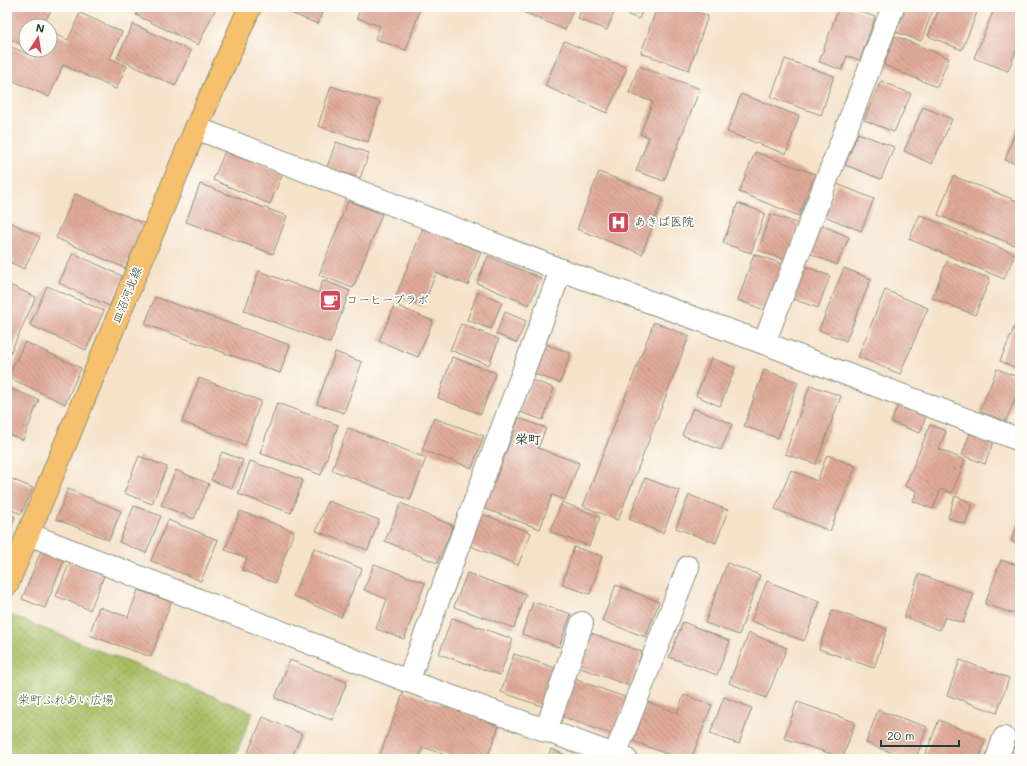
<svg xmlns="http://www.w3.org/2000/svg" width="1027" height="766" font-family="Mali,'Klee One',sans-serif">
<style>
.green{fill:url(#green-dots);stroke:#637e4c}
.building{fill:url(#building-back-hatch)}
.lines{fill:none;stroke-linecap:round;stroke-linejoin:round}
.minor-casing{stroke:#8a907e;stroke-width:24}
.major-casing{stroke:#8a907e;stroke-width:24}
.minor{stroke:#fff;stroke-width:22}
.major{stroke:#f7c06c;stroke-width:22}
.labels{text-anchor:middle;stroke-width:3.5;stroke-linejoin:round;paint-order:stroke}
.poi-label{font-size:12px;fill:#1f3d34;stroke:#fdfcf7;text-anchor:start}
.street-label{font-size:12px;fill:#1f3d34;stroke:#fdfcf7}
.park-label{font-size:12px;fill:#415d40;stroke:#fdfcf7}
.neighbourhood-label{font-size:13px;font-weight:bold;fill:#1f3d34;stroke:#fdfcf7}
</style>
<defs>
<pattern id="green-dots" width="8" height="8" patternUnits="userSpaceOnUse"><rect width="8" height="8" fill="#a7be63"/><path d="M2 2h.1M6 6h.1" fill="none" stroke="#879c52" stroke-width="1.8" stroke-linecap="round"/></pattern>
<pattern id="building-back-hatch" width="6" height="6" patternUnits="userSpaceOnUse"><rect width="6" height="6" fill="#e1aa99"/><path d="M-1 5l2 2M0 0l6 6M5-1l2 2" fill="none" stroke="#b68c7e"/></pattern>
</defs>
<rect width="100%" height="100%" fill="#fdfcf7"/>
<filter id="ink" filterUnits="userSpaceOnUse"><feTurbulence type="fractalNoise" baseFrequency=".025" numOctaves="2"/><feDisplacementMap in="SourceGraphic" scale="8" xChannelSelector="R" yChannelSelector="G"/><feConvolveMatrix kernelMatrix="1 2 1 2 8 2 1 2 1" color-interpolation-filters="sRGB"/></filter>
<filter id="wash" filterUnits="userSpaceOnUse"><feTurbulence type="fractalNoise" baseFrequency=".012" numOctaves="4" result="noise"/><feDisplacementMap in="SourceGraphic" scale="16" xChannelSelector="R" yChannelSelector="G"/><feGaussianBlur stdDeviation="0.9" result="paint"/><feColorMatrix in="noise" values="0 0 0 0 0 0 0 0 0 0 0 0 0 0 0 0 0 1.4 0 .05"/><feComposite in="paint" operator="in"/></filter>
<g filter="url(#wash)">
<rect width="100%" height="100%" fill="#f5e2c9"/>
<polygon class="green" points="10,615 253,712 234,759 7,759 7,622"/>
<g id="blocks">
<g class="building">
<polygon points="12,7 44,7 51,10 43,26 26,26 26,46 7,38 7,18"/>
<polygon points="140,7 209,7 215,10 198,45 136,15"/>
<polygon points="281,7 324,7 318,24 281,9"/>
<polygon points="361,7 421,7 406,50 375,39 380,26 357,18"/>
<polygon points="518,7 574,7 565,30 517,9"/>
<polygon points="582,7 644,7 639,19 615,10 607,30 578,19"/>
<polygon points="657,7 682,7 708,16 689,70 641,53"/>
<polygon points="839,7 848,7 875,17 860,60 847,56 842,70 819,62"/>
<polygon points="906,7 934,7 921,41 896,32"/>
<polygon points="940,7 979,7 962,50 928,36"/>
<polygon points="995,7 1020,7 1020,41 1008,71 974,58"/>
<polygon points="80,13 122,32 110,58 127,66 116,89 63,65 49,97 7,78 7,45 35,57 39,50 50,50 50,32 68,40"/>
<polygon points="133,24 191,51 175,86 117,58"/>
<polygon points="895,36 949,58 937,87 884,65"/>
<polygon points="564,41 627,68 607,113 545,86"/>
<polygon points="785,59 834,76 821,115 771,97"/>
<polygon points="639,66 700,89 664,181 636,171 649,137 640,134 653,102 629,93"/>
<polygon points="881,81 911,94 894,132 864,120"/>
<polygon points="331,86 380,102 368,142 318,126"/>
<polygon points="741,94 799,116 786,154 727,132"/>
<polygon points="923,107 952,119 932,164 904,151"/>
<polygon points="1020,119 1020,165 1005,160"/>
<polygon points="858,133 894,147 881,179 845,165"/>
<polygon points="336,142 369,153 360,178 327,167"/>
<polygon points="226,149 283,173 270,204 213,180"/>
<polygon points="755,152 815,174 799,216 739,192"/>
<polygon points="599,172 663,197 642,254 577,229"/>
<polygon points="953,176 1020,202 1020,229 1014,245 938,215"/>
<polygon points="200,184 287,216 273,254 186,222"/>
<polygon points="837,184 874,199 861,231 824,216"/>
<polygon points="75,194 145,224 125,268 56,238"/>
<polygon points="348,201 382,214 353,288 319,275"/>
<polygon points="738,203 765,213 751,253 723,243"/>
<polygon points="771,214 799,224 786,260 758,250"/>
<polygon points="920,215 1015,254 1004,279 909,239"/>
<polygon points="7,221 40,237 24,269 7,261"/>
<polygon points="819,224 849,237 837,265 807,252"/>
<polygon points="423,228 481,252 468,285 436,273 423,307 396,296"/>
<polygon points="73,253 124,277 109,306 59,283"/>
<polygon points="754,254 783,264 767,311 738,300"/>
<polygon points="488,256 541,278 529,305 477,283"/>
<polygon points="947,261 990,279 975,315 932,298"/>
<polygon points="802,265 830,276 818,308 790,298"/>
<polygon points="844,268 871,279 846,341 819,330"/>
<polygon points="259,271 318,293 323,280 350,291 330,343 244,311"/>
<polygon points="7,284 36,297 7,360"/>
<polygon points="47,286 104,311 86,350 30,325"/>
<polygon points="885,290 928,308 900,374 858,357"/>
<polygon points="478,292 502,302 491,329 467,320"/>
<polygon points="155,297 290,345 280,373 145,324"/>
<polygon points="395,305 433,321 418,357 379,341"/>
<polygon points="505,312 526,321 517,343 496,334"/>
<polygon points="1020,314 1020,370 1000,361"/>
<polygon points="654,322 689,336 618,520 583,506"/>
<polygon points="461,324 499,339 489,365 450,350"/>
<polygon points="25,342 81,368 65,404 8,377"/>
<polygon points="545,344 571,353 560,383 534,374"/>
<polygon points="335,352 362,362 344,413 317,404"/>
<polygon points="452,357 496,373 481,414 438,398"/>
<polygon points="711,358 735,368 720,406 696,396"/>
<polygon points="997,369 1020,378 1020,386 1006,421 980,411"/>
<polygon points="764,370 798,382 778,438 744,426"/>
<polygon points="199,378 261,401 245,445 182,422"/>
<polygon points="532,380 554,388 543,420 520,412"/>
<polygon points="810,385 841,396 816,464 785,454"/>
<polygon points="7,387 39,400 23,440 7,434"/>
<polygon points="899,402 927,413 920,433 891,422"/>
<polygon points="277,403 338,425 321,475 260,453"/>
<polygon points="693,408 732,424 721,450 682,435"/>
<polygon points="434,418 484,436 472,468 422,450"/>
<polygon points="519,418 546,428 538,448 579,463 565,500 552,495 540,529 480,507 492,475 496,478"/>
<polygon points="930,425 946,431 939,449 965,460 952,493 941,489 933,509 913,501 917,491 905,486"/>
<polygon points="348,428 426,458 410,500 332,470"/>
<polygon points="972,428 995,437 985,464 962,455"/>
<polygon points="222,452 243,460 232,488 211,480"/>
<polygon points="827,455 856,466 830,531 775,509 791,470 817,481"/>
<polygon points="139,456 167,467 152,504 124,493"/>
<polygon points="250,461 303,480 291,513 238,494"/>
<polygon points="176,470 209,484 194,519 161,505"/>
<polygon points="7,477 33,488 21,514 7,508"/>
<polygon points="645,478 680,491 663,533 629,519"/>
<polygon points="68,489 121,511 109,540 56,519"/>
<polygon points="689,495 728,510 716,543 676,528"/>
<polygon points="955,496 973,503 965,524 948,518"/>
<polygon points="328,501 379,520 368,550 316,531"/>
<polygon points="562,502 600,517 589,546 550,532"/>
<polygon points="401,503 453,526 437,563 385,541"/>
<polygon points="134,506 161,516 146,553 119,542"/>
<polygon points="240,511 294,531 275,583 242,570 247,558 225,550"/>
<polygon points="480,513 531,533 518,565 468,545"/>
<polygon points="7,514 15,517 7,535"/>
<polygon points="1020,518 1020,545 1011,541"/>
<polygon points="168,520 218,540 201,581 151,561"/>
<polygon points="43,546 66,555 45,608 22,599"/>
<polygon points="574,547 602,556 590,594 562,585"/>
<polygon points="314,548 362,569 341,617 293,596"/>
<polygon points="1001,560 1020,566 1020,616 985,604"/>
<polygon points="70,562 104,576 90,610 56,596"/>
<polygon points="727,563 760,575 739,635 705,623"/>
<polygon points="374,564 425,583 404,639 376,629 387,599 364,590"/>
<polygon points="467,573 526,594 514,628 454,607"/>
<polygon points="919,574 974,594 963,623 945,617 940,630 904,617"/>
<polygon points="767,581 820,602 804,641 751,621"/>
<polygon points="616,585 659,602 646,637 602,621"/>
<polygon points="138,590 171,602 151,657 89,635 99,607 128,617"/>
<polygon points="533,602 571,614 559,647 522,634"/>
<polygon points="832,610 887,629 874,668 819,649"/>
<polygon points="452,618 513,639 500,675 439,654"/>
<polygon points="683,622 730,641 717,675 669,657"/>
<polygon points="591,633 642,652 630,686 578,667"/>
<polygon points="749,633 787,648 766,698 729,683"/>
<polygon points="514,654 561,670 547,708 501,692"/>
<polygon points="290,660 347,682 332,720 275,698"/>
<polygon points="960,660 1009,678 997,713 947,695"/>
<polygon points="572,678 627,698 613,735 558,715"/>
<polygon points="404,691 499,726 487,759 456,759 423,747 418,759 384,759 379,757"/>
<polygon points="684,695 712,705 691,759 680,759 633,741 647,702 677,713"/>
<polygon points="724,697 752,708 739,744 710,734"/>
<polygon points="797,702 855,722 843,758 784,738"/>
<polygon points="878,710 927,727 916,759 910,759 866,743"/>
<polygon points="263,717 302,734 291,759 245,759"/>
<polygon points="939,720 986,740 978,759 934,759 925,755"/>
<polygon points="1013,747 1020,750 1020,759 1009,759"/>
<polygon points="551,749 575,759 547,759"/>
</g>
</g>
</g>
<g filter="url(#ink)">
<use href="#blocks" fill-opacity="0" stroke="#8a907e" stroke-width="1"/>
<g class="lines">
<defs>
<g id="minor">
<polyline points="196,128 561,270 764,343 1020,440"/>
<polyline points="764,343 893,7"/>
<polyline points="28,534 408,681 626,759"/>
<polyline points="408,681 561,270"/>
<polyline points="546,731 582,623"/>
<polyline points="615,755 688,567"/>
<polyline points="997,759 1004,738"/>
</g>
<polyline id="major" points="7,585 196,128 250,7"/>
</defs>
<use href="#minor" class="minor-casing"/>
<use href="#major" class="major-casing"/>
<use href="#minor" class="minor"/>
<use href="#major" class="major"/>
</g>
</g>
<defs>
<symbol id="hospital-square" viewBox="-11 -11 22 22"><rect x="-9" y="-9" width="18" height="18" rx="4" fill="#d1495b" stroke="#fdfcf7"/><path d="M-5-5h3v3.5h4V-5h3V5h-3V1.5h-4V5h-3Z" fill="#fff"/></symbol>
<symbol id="cafe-square" viewBox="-11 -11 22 22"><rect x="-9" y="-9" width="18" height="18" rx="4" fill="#d1495b" stroke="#fdfcf7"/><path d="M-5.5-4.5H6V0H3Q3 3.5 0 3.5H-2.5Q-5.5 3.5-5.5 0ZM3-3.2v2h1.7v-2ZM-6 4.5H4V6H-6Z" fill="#fff"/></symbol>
</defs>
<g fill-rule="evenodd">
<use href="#hospital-square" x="606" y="210" width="25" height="25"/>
<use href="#cafe-square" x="318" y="288" width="25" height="25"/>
</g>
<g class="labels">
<g class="poi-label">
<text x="634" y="226">あきば医院</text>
<text x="346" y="304">コーヒーブラボ</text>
</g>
<g class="street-label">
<text transform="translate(127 295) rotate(-68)" y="4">皿沼河北線</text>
</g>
<g class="park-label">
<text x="66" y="704">栄町ふれあい広場</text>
</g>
<g class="neighbourhood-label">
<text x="528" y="444">栄町</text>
</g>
</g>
<rect width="1027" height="766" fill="none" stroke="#fdfcf7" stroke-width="24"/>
<g transform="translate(38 38) rotate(12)"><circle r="19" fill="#fdfcf7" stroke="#a4b0a9"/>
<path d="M0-3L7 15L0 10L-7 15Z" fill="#d1495b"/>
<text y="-6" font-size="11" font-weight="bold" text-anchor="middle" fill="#1f3d34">N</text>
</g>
<path d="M881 740v6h78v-6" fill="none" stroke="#1f3d34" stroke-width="2"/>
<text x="887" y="740" font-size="12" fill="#1f3d34" stroke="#fdfcf7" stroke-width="3" paint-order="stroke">20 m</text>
</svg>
